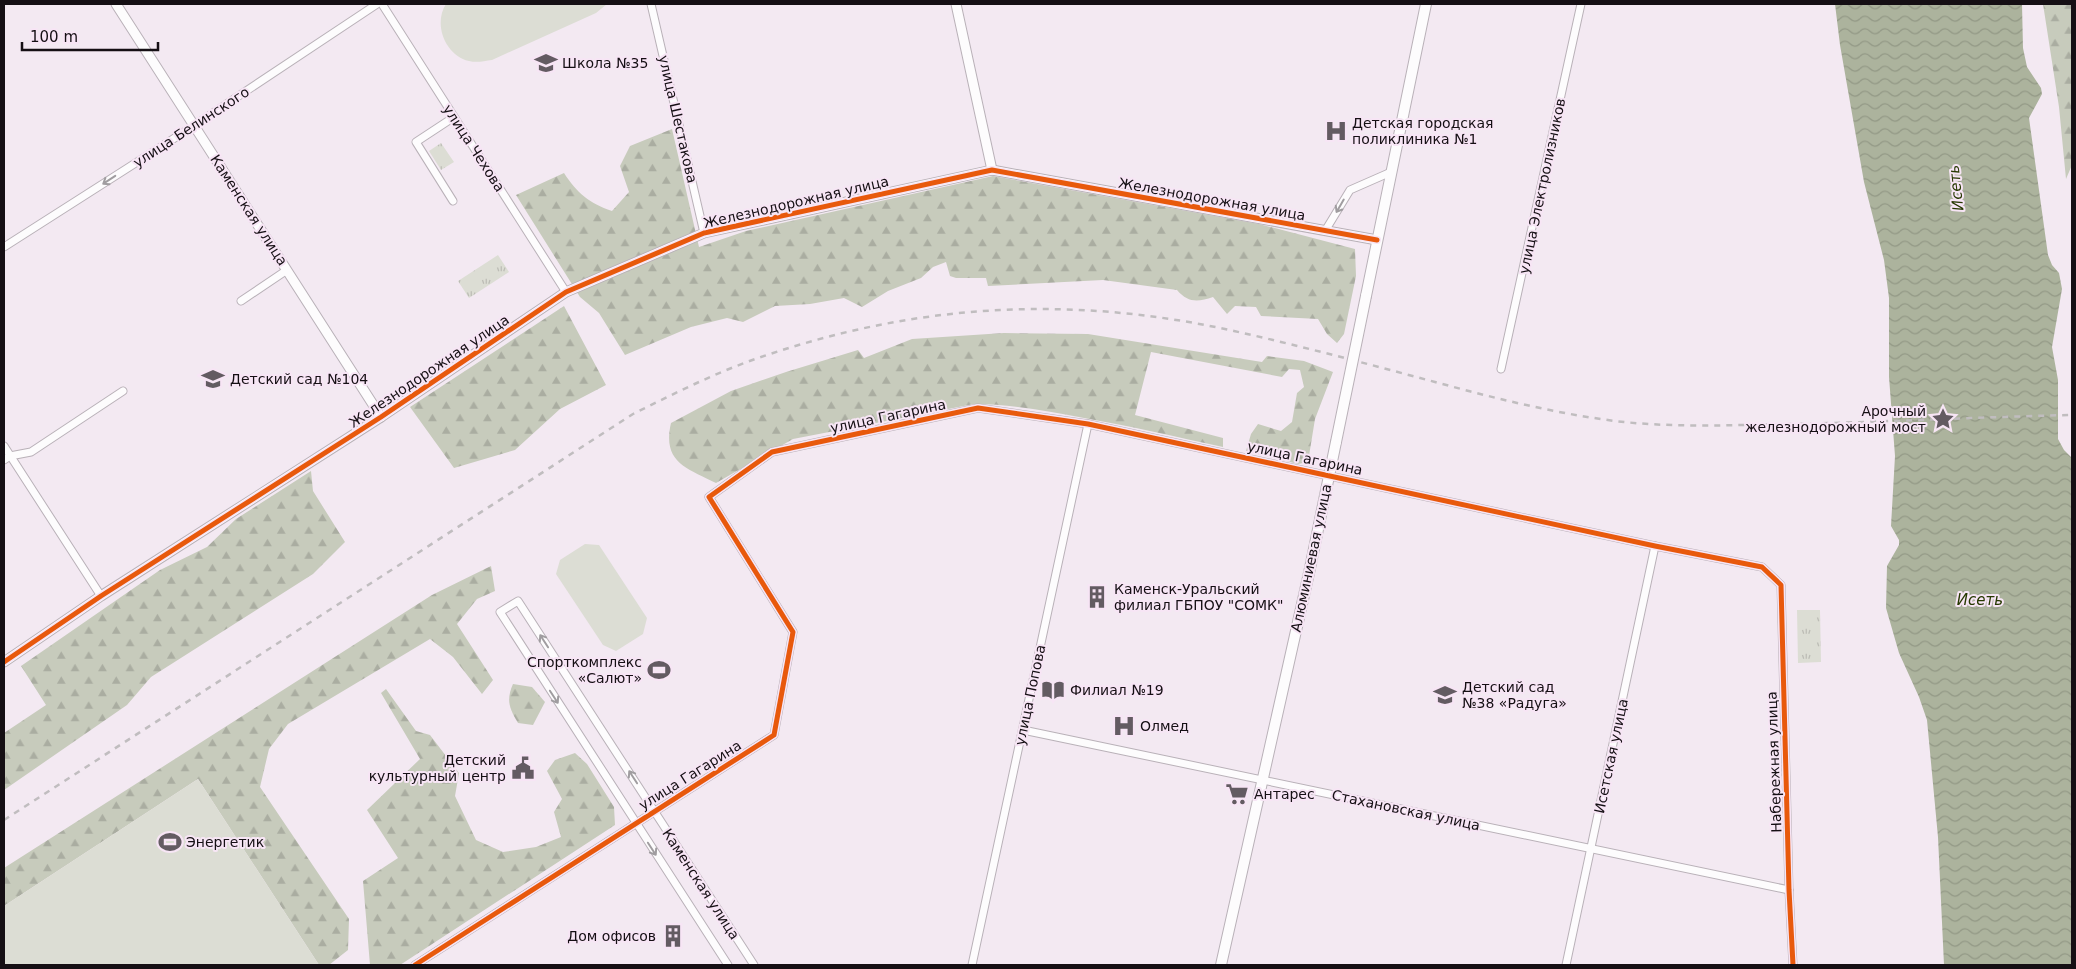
<svg xmlns="http://www.w3.org/2000/svg" width="2076" height="969" font-family="'DejaVu Sans',sans-serif">
<style>
.grass{fill:url(#grass-tufts)}
.forest{fill:url(#forest-firs)}
.pitch{fill:#dcddd4}
.water{fill:url(#water-waves)}
.lines{fill:none;stroke-linecap:round;stroke-linejoin:round}
.minor-casing{stroke:#b9b1b8;stroke-width:9}
.tertiary-casing{stroke:#b9b1b8;stroke-width:11}
.secondary-casing{stroke:#b9b1b8;stroke-width:12}
.minor{stroke:#fdfcfd;stroke-width:7}
.tertiary{stroke:#fdfcfd;stroke-width:9}
.secondary{stroke:#fdfcfd;stroke-width:10}
.rail{stroke:#c0bdbf;stroke-width:2.5;stroke-dasharray:6 6;stroke-linecap:butt}
.secondary-bridge-casing{stroke:#b9b1b8;stroke-width:12;stroke-linecap:butt}
.secondary-bridge{stroke:#fdfcfd;stroke-width:10}
.cycleway-casing{stroke:#f7e5f5;stroke-width:8}
.cycleway{stroke:#e8590c;stroke-width:5}
.oneway{stroke:#a09da0}
.labels{text-anchor:middle;stroke-width:4;stroke-linejoin:round;paint-order:stroke}
.poi-label{font-size:14px;fill:#150f14;stroke:#f7e5f5;text-anchor:start}
.street-label{font-size:14px;fill:#150f14;stroke:#f7e5f5}
.water-label{font-size:15px;font-style:italic;fill:#263800;stroke:#f7e5f5}
</style>
<defs>
<pattern id="grass-tufts" width="24" height="20" patternUnits="userSpaceOnUse" patternTransform="scale(1.25)"><rect width="24" height="20" fill="#dcddd4"/><path d="M3 7l-1-3M5 7V3M7 7l1-3M15 17l-1-3M17 17v-4M19 17l1-3" fill="none" stroke="#bcbcb5"/></pattern>
<pattern id="forest-firs" width="22" height="20" patternUnits="userSpaceOnUse" patternTransform="scale(1.25)"><rect width="22" height="20" fill="#c7cbbc"/><path d="M5 1l3.5 6h-7zM16 11l3.5 6h-7z" fill="#aaada1"/></pattern>
<pattern id="water-waves" width="16" height="10" patternUnits="userSpaceOnUse" patternTransform="scale(1.25)"><rect width="16" height="10" fill="#acb39d"/><path d="M0 5q4-4 8 0t8 0" fill="none" stroke="#939986"/></pattern>
</defs>
<rect width="100%" height="100%" fill="#f3e9f2"/>
<g class="grass">
<polygon points="441,143 454,162 441,170 429,151"/>
<polygon points="498,255 509,272 469,298 458,281"/>
<polygon points="1797,610 1820,610 1821,662 1798,663"/>
</g>
<g class="forest">
<polygon points="2043,4 2072,4 2072,165 2066,179 2059,107"/>
<path d="M672,129L699,247L746,231L993,176L1259,224L1355,249L1356,276L1344,334L1337,343L1327,334L1318,319L1261,316L1256,307L1235,306L1227,314L1213,297C1198,302 1188,303 1177,290L1103,280L988,286L986,278H956L950,276L946,262L933,267L921,278L888,291L862,307L844,298L810,304L775,306L743,322L727,318L691,327L625,355L599,313L580,297L516,195L564,173C577,193 589,203 612,211L629,192L620,166L630,146Z"/>
<polygon points="564,306 606,385 560,409 515,450 454,468 410,407"/>
<path d="M1004,333L1088,334L1262,362L1267,356L1304,361L1333,372L1315,419L1308,462L1298,464L1246,451L1251,434L1258,424L1281,431L1292,422L1297,393L1304,387L1300,370L1289,369L1282,377L1151,352L1135,415L1223,438V447C1177,437 1130,426 1084,418C1047,411 1011,404 974,404L793,439L716,483C686,468 662,462 671,423L731,391L786,372L858,350L864,358L912,339Z"/>
<polygon points="311,471 313,491 345,542 313,574 151,677 127,705 4,790 4,733 46,705 21,666 160,570 207,547 236,519"/>
<polygon points="491,566 495,591 477,599 457,624 493,680 482,694 453,657 430,639 288,724 269,749 260,787 349,919 348,950 329,965 319,965 198,779 4,906 4,868 432,595"/>
<path d="M513,684L532,687L545,702L533,725L518,723C509,708 506,700 513,684Z"/>
<polygon points="386,689 416,731 430,735 459,773 455,796 476,840 503,852 536,847 561,837 554,812 562,799 547,771 555,760 575,753 587,764 614,807 615,825 400,965 370,965 363,881 398,858 367,810 420,759 381,693"/>
</g>
<g class="pitch">
<path d="M446,4H607L596,13L492,60C484,61 477,63 469,61C445,55 433,24 446,4Z"/>
<polygon points="585,544 599,545 647,618 643,634 616,651 603,645 556,574 560,560"/>
<polygon points="198,779 319,965 4,965 4,906"/>
</g>
<polygon class="water" points="1835,4 2022,4 2023,48 2027,67 2041,88 2042,94 2029,118 2048,255 2052,265 2059,273 2062,289 2052,347 2058,380 2058,439 2064,450 2072,458 2072,965 1944,965 1938,837 1927,720 1919,697 1899,653 1886,608 1887,566 1899,545 1899,540 1891,526 1895,456 1889,377 1889,298 1884,260 1864,182 1840,45"/>
<g class="lines">
<defs>
<g id="minor">
<polyline points="382,4 566,292"/>
<polyline points="651,4 704,233"/>
<polyline points="453,201 416,142 454,117"/>
<polyline points="1325,231 1350,190 1391,172"/>
<polyline points="4,247 195,125 377,4"/>
<polyline points="241,301 287,270"/>
<polyline points="1501,369 1581,4"/>
<polyline points="4,446 101,596"/>
<polyline points="4,460 10,456 31,452 123,391"/>
<polyline points="1023,730 1789,890"/>
<polyline points="415,965 774,735 793,632 709,497 772,452 978,408 1088,424 1655,546 1762,567 1781,585 1789,890 1793,965"/>
<polyline points="728,965 500,612 518,601 754,965"/>
<polyline points="972,965 1088,424"/>
<polyline points="1566,965 1655,546"/>
</g>
<g id="tertiary">
<polyline points="116,4 381,417"/>
<polyline points="956,4 992,170"/>
<polyline points="4,662 101,596 381,417 566,292 704,233 992,170 1377,240"/>
</g>
<g id="secondary">
<polyline points="1366,296 1426,4"/>
<polyline points="1221,965 1309,573 1336,442"/>
</g>
</defs>
<use href="#minor" class="minor-casing"/>
<use href="#tertiary" class="tertiary-casing"/>
<use href="#secondary" class="secondary-casing"/>
<use href="#minor" class="minor"/>
<use href="#tertiary" class="tertiary"/>
<use href="#secondary" class="secondary"/>
<path class="rail" d="M4,820L633,414C675,393 717,372 761,357C919,303 1072,295 1234,331C1301,346 1368,364 1435,382C1494,398 1553,413 1615,421C1673,428 1733,425 1792,424C1885,422 1979,417 2072,415"/>
<defs>
<polyline id="secondary-bridge" points="1336,442 1366,296"/>
</defs>
<use href="#secondary-bridge" class="secondary-bridge-casing"/>
<use href="#secondary-bridge" class="secondary-bridge"/>
<defs>
<g id="cycleway">
<polyline points="4,662 101,596 381,417 566,292 704,233 992,170 1377,240"/>
<polyline points="415,965 774,735 793,632 709,497 772,452 978,408 1088,424 1655,546 1762,567 1781,585 1789,890 1793,965"/>
</g>
</defs>
<use href="#cycleway" class="cycleway-casing"/>
<use href="#cycleway" class="cycleway"/>
</g>
<defs><path id="oneway-shaft" d="M-6 0H5M1.5-3L5.5 0L1.5 3" fill="none" stroke-width="1.6" stroke-linecap="round" stroke-linejoin="round" transform="scale(1.25)"/></defs>
<g class="oneway">
<use href="#oneway-shaft" transform="translate(109 180) rotate(147)"/>
<use href="#oneway-shaft" transform="translate(1340 206) rotate(120)"/>
<use href="#oneway-shaft" transform="translate(544 641) rotate(-123)"/>
<use href="#oneway-shaft" transform="translate(554 697) rotate(57)"/>
<use href="#oneway-shaft" transform="translate(633 777) rotate(-123)"/>
<use href="#oneway-shaft" transform="translate(652 849) rotate(57)"/>
</g>
<defs>
<symbol id="school-bare" viewBox="-9 -9 18 18"><path d="M0-5L7-2L0 1L-7-2ZM-4 1L0 2.5L4 1V4Q0 6-4 4Z" fill="#635b62" stroke="#f7e5f5" stroke-width="2.5" paint-order="stroke"/></symbol>
<symbol id="hospital-bare" viewBox="-9 -9 18 18"><path d="M-5-5h3v3.5h4V-5h3V5h-3V1.5h-4V5h-3Z" fill="#635b62" stroke="#f7e5f5" stroke-width="2.5" paint-order="stroke"/></symbol>
<symbol id="sight-bare" viewBox="-9 -9 18 18"><path d="M0-6L1.8-2.2L6-1.7L2.9 1.2L3.7 5.4L0 3.3L-3.7 5.4L-2.9 1.2L-6-1.7L-1.8-2.2Z" fill="#635b62" stroke="#f7e5f5" stroke-width="2.5" paint-order="stroke"/></symbol>
<symbol id="building-bare" viewBox="-9 -9 18 18"><path d="M-4-6H4V6H1V3H-1V6H-4ZM-2.5-4.3h1.7v1.8h-1.7ZM.8-4.3h1.7v1.8H.8ZM-2.5-1h1.7V.8h-1.7ZM.8-1h1.7V.8H.8Z" fill="#635b62" stroke="#f7e5f5" stroke-width="2.5" paint-order="stroke"/></symbol>
<symbol id="stadium-bare" viewBox="-9 -9 18 18"><path d="M0-5a6.5 5 0 1 0 0 10a6.5 5 0 1 0 0-10ZM-3.5-1.8h7v3.6h-7Z" fill="#635b62" stroke="#f7e5f5" stroke-width="2.5" paint-order="stroke"/></symbol>
<symbol id="library-bare" viewBox="-9 -9 18 18"><path d="M-6-4Q-3-5.5-.7-3.5V5Q-3 3-6 4ZM6-4Q3-5.5 .7-3.5V5Q3 3 6 4Z" fill="#635b62" stroke="#f7e5f5" stroke-width="2.5" paint-order="stroke"/></symbol>
<symbol id="civic-bare" viewBox="-9 -9 18 18"><path d="M-.6-6.5H3V-4.5H.6V-3L4-1V1h2V6H-6V1h2V-1L-.6-3ZM-1.2 2.5V6h2.4V2.5Z" fill="#635b62" stroke="#f7e5f5" stroke-width="2.5" paint-order="stroke"/></symbol>
<symbol id="supermarket-bare" viewBox="-9 -9 18 18"><path d="M-6-5.5h2.5l.6 2H6L4.5 2H-2.5L-4.4-4H-6ZM-1.5 3.2a1.3 1.3 0 1 0 .1 0ZM3 3.2a1.3 1.3 0 1 0 .1 0Z" fill="#635b62" stroke="#f7e5f5" stroke-width="2.5" paint-order="stroke"/></symbol>
</defs>
<g fill-rule="evenodd">
<use href="#school-bare" x="530" y="47" width="32" height="32"/>
<use href="#hospital-bare" x="1320" y="115" width="32" height="32"/>
<use href="#school-bare" x="197" y="363" width="32" height="32"/>
<use href="#sight-bare" x="1927" y="403" width="32" height="32"/>
<use href="#building-bare" x="1081" y="581" width="32" height="32"/>
<use href="#stadium-bare" x="643" y="654" width="32" height="32"/>
<use href="#library-bare" x="1037" y="674" width="32" height="32"/>
<use href="#school-bare" x="1429" y="679" width="32" height="32"/>
<use href="#hospital-bare" x="1108" y="710" width="32" height="32"/>
<use href="#civic-bare" x="507" y="752" width="32" height="32"/>
<use href="#supermarket-bare" x="1221" y="778" width="32" height="32"/>
<use href="#stadium-bare" x="154" y="826" width="32" height="32"/>
<use href="#building-bare" x="657" y="920" width="32" height="32"/>
</g>
<g class="labels">
<g class="poi-label">
<text x="562" y="68">Школа №35</text>
<text x="1352" y="128">Детская городская<tspan x="1352" dy="16">поликлиника №1</tspan></text>
<text x="230" y="384">Детский сад №104</text>
<text x="1926" y="416" text-anchor="end">Арочный<tspan x="1926" dy="16">железнодорожный мост</tspan></text>
<text x="1114" y="594">Каменск-Уральский<tspan x="1114" dy="16">филиал ГБПОУ "СОМК"</tspan></text>
<text x="642" y="667" text-anchor="end">Спорткомплекс<tspan x="642" dy="16">«Салют»</tspan></text>
<text x="1462" y="692">Детский сад<tspan x="1462" dy="16">№38 «Радуга»</tspan></text>
<text x="1070" y="695">Филиал №19</text>
<text x="1140" y="731">Олмед</text>
<text x="506" y="765" text-anchor="end">Детский<tspan x="506" dy="16">культурный центр</tspan></text>
<text x="1254" y="799">Антарес</text>
<text x="186" y="847">Энергетик</text>
<text x="656" y="941" text-anchor="end">Дом офисов</text>
</g>
<g class="street-label">
<text transform="translate(678 119) rotate(77)" y="5">улица Шестакова</text>
<text transform="translate(191 127) rotate(-33)" y="5">улица Белинского</text>
<text transform="translate(474 148) rotate(57)" y="5">улица Чехова</text>
<text transform="translate(1542 186) rotate(-78)" y="5">улица Электролизников</text>
<text transform="translate(1212 199) rotate(10)" y="5">Железнодорожная улица</text>
<text transform="translate(796 202) rotate(-13)" y="5">Железнодорожная улица</text>
<text transform="translate(249 210) rotate(57)" y="5">Каменская улица</text>
<text transform="translate(429 371) rotate(-34)" y="5">Железнодорожная улица</text>
<text transform="translate(888 416) rotate(-12)" y="5">улица Гагарина</text>
<text transform="translate(1305 458) rotate(12)" y="5">улица Гагарина</text>
<text transform="translate(1311 558) rotate(-78)" y="5">Алюминиевая улица</text>
<text transform="translate(1030 695) rotate(-78)" y="5">улица Попова</text>
<text transform="translate(1611 756) rotate(-78)" y="5">Исетская улица</text>
<text transform="translate(1774 762) rotate(-92)" y="5">Набережная улица</text>
<text transform="translate(690 775) rotate(-32)" y="5">улица Гагарина</text>
<text transform="translate(1406 810) rotate(12)" y="5">Стахановская улица</text>
<text transform="translate(701 884) rotate(57)" y="5">Каменская улица</text>
</g>
<g class="water-label">
<text transform="translate(1956 188) rotate(-96)" y="5">Исеть</text>
<text x="1980" y="605">Исеть</text>
</g>
</g>
<rect width="2076" height="969" fill="none" stroke="#150f14" stroke-width="10"/>
<path d="M22 42v8h136v-8" fill="none" stroke="#150f14" stroke-width="2.5"/>
<text x="30" y="42" font-size="15" fill="#150f14" stroke="#f7e5f5" stroke-width="4" paint-order="stroke">100 m</text>
</svg>
